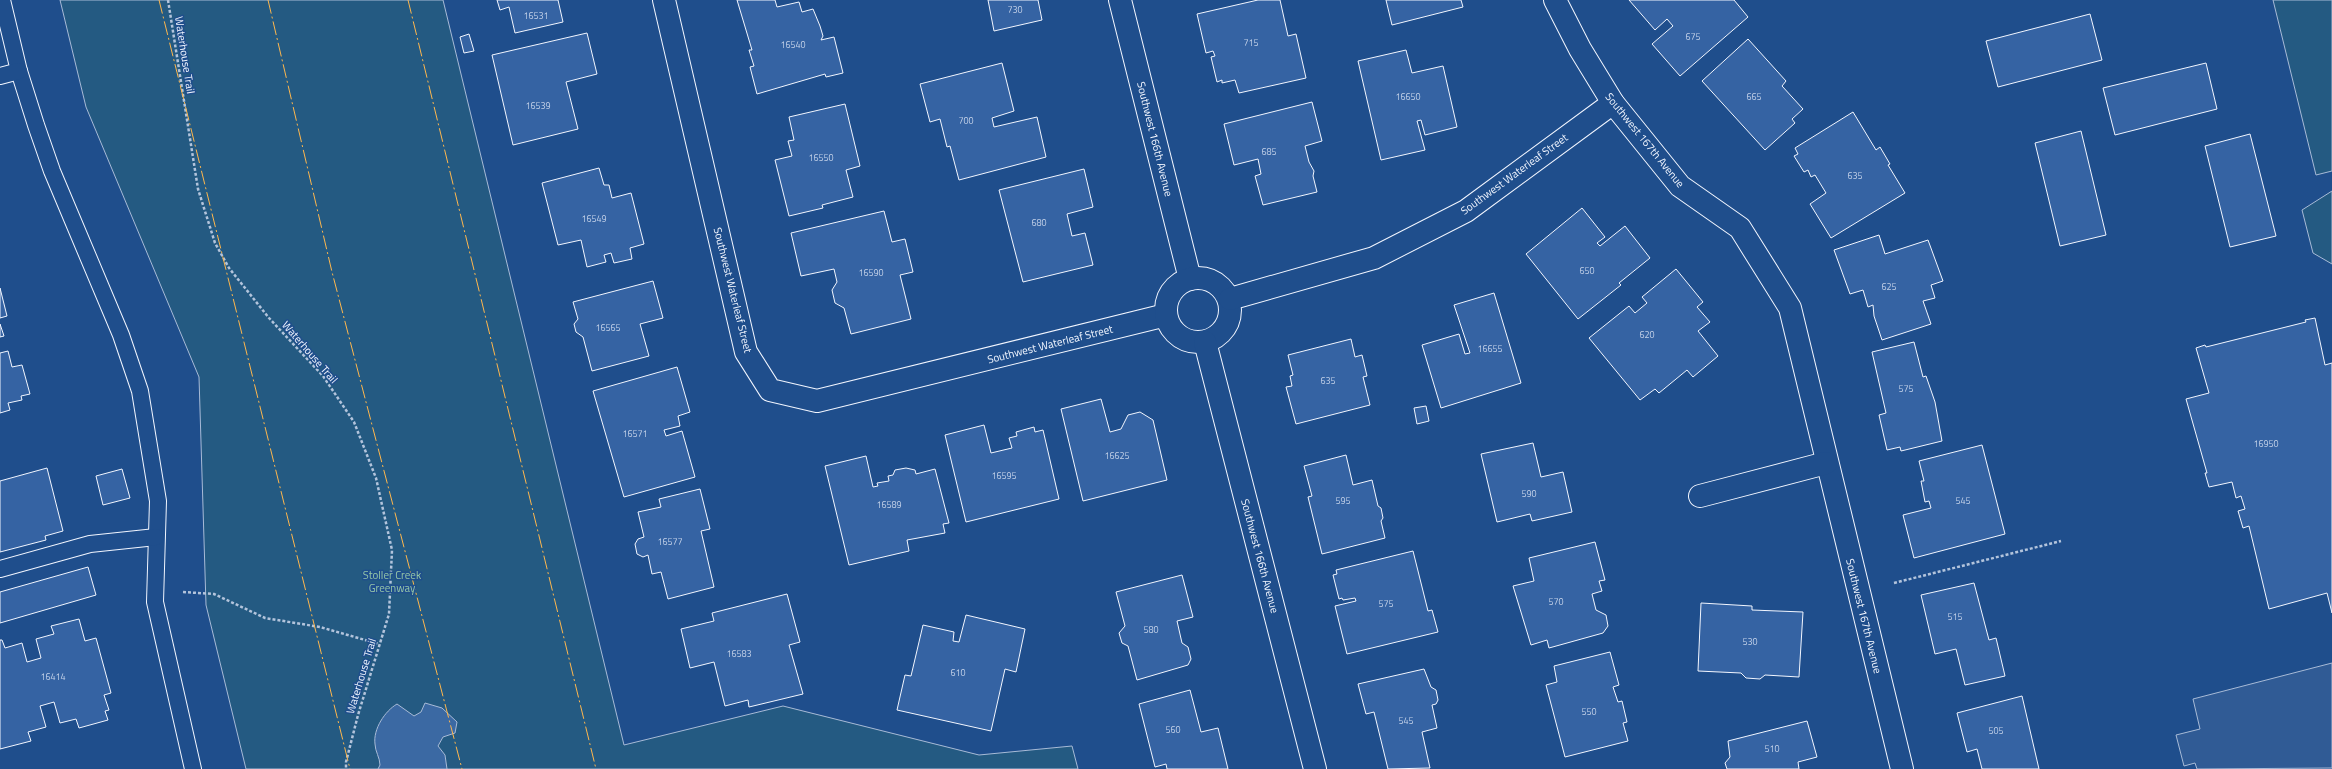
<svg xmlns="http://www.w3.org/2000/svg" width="2332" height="769" font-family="'Titillium Web',sans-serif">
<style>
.green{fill:#245a82;stroke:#a8bbd7}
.parking{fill:#305b95;stroke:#a8bbd7}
.water{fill:#3b69a3;stroke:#a8bbd7}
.building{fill:#3563a3;stroke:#f2f6ff}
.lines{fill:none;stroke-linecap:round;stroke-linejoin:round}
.lane-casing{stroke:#f2f6ff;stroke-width:18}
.street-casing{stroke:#f2f6ff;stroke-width:24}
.path{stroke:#b3c4dc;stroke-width:2.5;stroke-dasharray:3 2;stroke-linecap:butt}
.lane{stroke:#1f4e8c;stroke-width:16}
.street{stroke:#1f4e8c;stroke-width:22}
.power{stroke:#ffb74d;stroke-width:1;stroke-dasharray:14 3 2 3;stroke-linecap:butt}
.labels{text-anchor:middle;stroke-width:3;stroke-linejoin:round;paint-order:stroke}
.number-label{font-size:9px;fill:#c3d1e8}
.street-label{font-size:11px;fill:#f2f6ff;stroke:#1f4e8c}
.park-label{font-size:11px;fill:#97c8a6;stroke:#1f4e8c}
</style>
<rect width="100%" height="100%" fill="#1f4e8c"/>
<g class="green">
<polygon points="60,0 443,0 624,745 783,706 979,755 1072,746 1078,769 246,769 206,605 199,377 86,107"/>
<polygon points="2273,0 2332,0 2332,171 2316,175"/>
<polygon points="2332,191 2332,264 2313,253 2302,210"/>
</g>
<polygon class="parking" points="2332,663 2332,768 2197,769 2195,763 2184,766 2176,735 2200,729 2193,699"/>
<path class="water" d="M425,703L442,708L457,722L455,733L443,737L438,746L445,755L447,769H378L380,765C380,758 375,751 375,744C373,729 385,711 397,704L414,716L421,712Z"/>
<g class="building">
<polygon points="497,0 558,0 563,22 515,33 509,7 500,10"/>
<polygon points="737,0 775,0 777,7 799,2 802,12 813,9 820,26 823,36 821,40 834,37 843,73 826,77 825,74 757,94 750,67 754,66 749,50 752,50"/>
<polygon points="988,0 1038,0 1042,20 994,31"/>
<polygon points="1258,0 1280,0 1288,36 1296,34 1306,78 1239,93 1235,80 1222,83 1222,80 1217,82 1211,57 1215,56 1213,51 1206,53 1197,14"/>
<polygon points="1386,0 1461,0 1463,7 1392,25"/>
<polygon points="1629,0 1734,0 1748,17 1680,76 1652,44 1673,26 1667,19 1655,30"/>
<polygon points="2090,14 2102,60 1998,87 1986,41"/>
<polygon points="587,33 597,74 566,82 578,129 513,145 492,55"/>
<polygon points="469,34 474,51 464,53 460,37"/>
<polygon points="1748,39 1786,81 1782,86 1803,109 1792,119 1795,123 1765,150 1702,81"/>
<polygon points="1406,50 1412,73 1443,66 1457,127 1425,135 1421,120 1417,121 1425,150 1381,160 1358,61"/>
<polygon points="1002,63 1014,111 992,118 994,127 1037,117 1046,157 959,180 950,146 947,147 940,119 930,122 920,84"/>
<polygon points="2206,63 2217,109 2115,135 2103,88"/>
<polygon points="1312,102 1322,141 1305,146 1309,162 1314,171 1313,176 1317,192 1263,205 1255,176 1261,174 1258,159 1234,165 1224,124"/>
<polygon points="845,104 860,166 846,170 853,197 822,205 823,208 789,216 775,160 792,156 788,141 794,140 789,117"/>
<polygon points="1853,112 1876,150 1880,147 1890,164 1888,165 1905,193 1831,238 1810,204 1826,193 1815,175 1811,177 1808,170 1804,172 1794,156 1798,154 1795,148"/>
<polygon points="2081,131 2106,235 2060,246 2035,143"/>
<polygon points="2250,134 2276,236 2230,247 2205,146"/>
<polygon points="599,168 604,185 609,185 612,198 631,193 644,244 630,248 632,259 614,263 611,253 604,255 606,262 587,267 581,240 558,245 542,183"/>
<polygon points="1084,169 1093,207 1067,214 1072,236 1085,233 1093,265 1023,282 999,190"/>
<polygon points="1582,208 1605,237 1597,243 1600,246 1625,226 1650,258 1619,283 1621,285 1578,319 1526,254"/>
<polygon points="884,211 892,242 905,239 913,272 900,275 911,319 851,334 844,308 835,303 832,290 837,282 834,269 801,276 791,233"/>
<polygon points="1879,235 1885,254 1928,240 1943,281 1931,285 1935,298 1923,301 1931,324 1882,340 1874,316 1873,305 1868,307 1863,290 1850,294 1834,250"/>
<polygon points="1676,269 1703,302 1697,307 1710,322 1698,331 1718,356 1693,377 1687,370 1659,393 1655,389 1640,400 1589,338 1629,306 1635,313 1647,303 1642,297"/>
<polygon points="653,281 663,318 640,324 649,356 592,371 583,337 576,332 574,324 578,319 573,302"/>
<polygon points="0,288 7,316 0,318"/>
<polygon points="1494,293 1521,383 1441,408 1422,345 1459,334 1465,354 1470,353 1454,305"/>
<polygon points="2315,318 2325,365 2332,363 2332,613 2327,593 2269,609 2249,526 2243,528 2238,511 2245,509 2241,496 2236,498 2232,482 2209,487 2205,473 2207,473 2186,399 2209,393 2196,348 2205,345 2206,347 2306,322 2305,320"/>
<polygon points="0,324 4,336 0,337"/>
<polygon points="1351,339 1355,357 1362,355 1367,376 1363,377 1370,405 1296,424 1286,387 1292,386 1290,376 1293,375 1288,355"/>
<polygon points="1914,342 1923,377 1926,376 1935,402 1942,441 1901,451 1900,447 1887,450 1879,415 1886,413 1872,352"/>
<polygon points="8,351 12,367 22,365 30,394 21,396 22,400 8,403 10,410 0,413 0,353"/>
<polygon points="677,367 690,412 678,416 680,426 664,430 666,436 682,431 695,477 624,497 593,391"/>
<polygon points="1101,399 1110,432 1121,429 1128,415 1140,412 1153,420 1167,480 1083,501 1061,409"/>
<polygon points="1426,406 1429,421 1417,424 1414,408"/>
<polygon points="984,425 991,453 1012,448 1009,438 1017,436 1016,432 1034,427 1035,432 1043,430 1059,499 966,522 945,435"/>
<polygon points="1533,443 1541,477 1563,472 1572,512 1532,521 1530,514 1497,522 1481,454"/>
<polygon points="1982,445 2005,534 1914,558 1903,515 1931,508 1929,501 1925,502 1921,481 1924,481 1919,461"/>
<polygon points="1346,455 1353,485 1372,480 1378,506 1381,508 1383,518 1381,521 1385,538 1322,554 1308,497 1312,496 1304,466"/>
<polygon points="866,456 873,487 878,486 877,483 889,481 888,476 893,475 895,470 906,468 915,470 916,474 935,469 949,523 943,524 945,533 907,540 909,551 849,565 825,466"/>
<polygon points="47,468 63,531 45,536 46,540 0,552 0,481"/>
<polygon points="122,469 130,498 103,505 96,476"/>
<polygon points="700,489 710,529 701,531 714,587 668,599 661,572 652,574 648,555 643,557 637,554 635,544 638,539 644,537 638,512 661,507 659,499"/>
<polygon points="1595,542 1605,580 1599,581 1602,591 1592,594 1596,610 1606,615 1608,626 1603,633 1549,648 1547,640 1531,645 1513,586 1534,581 1529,558"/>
<polygon points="1413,551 1428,611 1432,610 1438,632 1347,654 1335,606 1356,601 1355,598 1343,600 1342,598 1339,599 1333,575 1337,574 1336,570"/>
<polygon points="88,567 96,595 0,623 0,592"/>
<polygon points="1182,575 1193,617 1177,621 1182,643 1188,647 1191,659 1188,665 1137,680 1128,646 1122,643 1119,633 1125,626 1116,592"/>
<polygon points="1974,583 1989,640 1996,638 2005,676 1965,685 1956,649 1935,654 1921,595"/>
<polygon points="787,594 800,642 789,645 803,694 749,707 748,700 725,706 714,662 690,668 681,629 714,621 712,613"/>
<polygon points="1701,603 1752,606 1752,610 1803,612 1799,677 1765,675 1760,679 1746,678 1741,673 1698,671"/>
<polygon points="966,615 1025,629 1016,672 1005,669 991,731 897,710 905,675 911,676 923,625 954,632 953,641 959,642"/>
<polygon points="79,619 85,641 96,638 111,693 104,695 109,710 105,711 108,720 79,728 76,719 60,723 54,702 40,706 46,727 28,732 31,741 0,749 0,640 2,640 5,648 22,643 27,662 41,658 36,639 54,634 51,626"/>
<polygon points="1610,652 1619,685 1613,687 1618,702 1622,701 1627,722 1623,723 1628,741 1565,757 1546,685 1557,682 1554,666"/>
<polygon points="1424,669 1431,687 1436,690 1438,700 1436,704 1432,705 1437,728 1422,732 1430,768 1388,769 1374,712 1366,714 1358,684"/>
<polygon points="1190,690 1201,732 1218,728 1228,769 1167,769 1166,764 1155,767 1139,704"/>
<polygon points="2022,696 2039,769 1982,769 1977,749 1967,752 1957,713"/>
<polygon points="1807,721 1817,757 1798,762 1799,769 1727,769 1725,763 1730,757 1728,741"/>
</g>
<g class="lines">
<defs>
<g id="lane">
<polyline points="2,0 19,71 36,125 52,171 121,335 140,391 158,501 155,602 193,769"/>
<polyline points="0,76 19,71"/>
<polyline points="0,569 90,544 156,537"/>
</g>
<g id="street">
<polyline points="664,0 746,352 770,390 817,401 1166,315"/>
<polyline points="1120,0 1190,279"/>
<polyline points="1555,0 1580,49 1613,103 1680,186 1740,228 1790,308 1902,769"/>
<circle cx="1198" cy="310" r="32"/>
<polyline points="1230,299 1374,258 1466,211 1613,103"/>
<polyline points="1205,342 1315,769"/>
<polyline points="1700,496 1826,463"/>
</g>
</defs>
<use href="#lane" class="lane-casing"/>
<use href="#street" class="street-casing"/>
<g class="path">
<polyline points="168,0 198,189 215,243 229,268 269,318 323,376 354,422 376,478 392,550 389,614 358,715 346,762 346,769"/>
<polyline points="1894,583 2061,541"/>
<polyline points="183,592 214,594 265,618 320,627 379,644"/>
</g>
<use href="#lane" class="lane"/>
<use href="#street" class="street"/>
<g class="power">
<polyline points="159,0 350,769"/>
<polyline points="268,0 332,272 462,769"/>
<polyline points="408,0 596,769"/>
</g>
</g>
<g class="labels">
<g class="number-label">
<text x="1015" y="13">730</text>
<text x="536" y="19">16531</text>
<text x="1693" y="40">675</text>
<text x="1251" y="46">715</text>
<text x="793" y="48">16540</text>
<text x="1408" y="100">16650</text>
<text x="1754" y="100">665</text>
<text x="538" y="109">16539</text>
<text x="966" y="124">700</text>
<text x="1269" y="155">685</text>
<text x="821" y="161">16550</text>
<text x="1855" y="179">635</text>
<text x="594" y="222">16549</text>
<text x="1039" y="226">680</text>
<text x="1587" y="274">650</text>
<text x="871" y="276">16590</text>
<text x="1889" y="290">625</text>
<text x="608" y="331">16565</text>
<text x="1647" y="338">620</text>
<text x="1490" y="352">16655</text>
<text x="1328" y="384">635</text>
<text x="1906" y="392">575</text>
<text x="635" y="437">16571</text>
<text x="2266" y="447">16950</text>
<text x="1117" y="459">16625</text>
<text x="1004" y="479">16595</text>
<text x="1529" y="497">590</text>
<text x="1343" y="504">595</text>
<text x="1963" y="504">545</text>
<text x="889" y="508">16589</text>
<text x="670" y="545">16577</text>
<text x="1556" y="605">570</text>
<text x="1386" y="607">575</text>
<text x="1955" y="620">515</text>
<text x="1151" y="633">580</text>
<text x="1750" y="645">530</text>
<text x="739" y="657">16583</text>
<text x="958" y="676">610</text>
<text x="53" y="680">16414</text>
<text x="1589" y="715">550</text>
<text x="1406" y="724">545</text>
<text x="1173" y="733">560</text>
<text x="1996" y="734">505</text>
<text x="1772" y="752">510</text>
</g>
<g class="street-label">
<text transform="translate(185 55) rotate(81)" y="4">Waterhouse Trail</text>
<text transform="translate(1155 139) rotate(76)" y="4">Southwest 166th Avenue</text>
<text transform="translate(1645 140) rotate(51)" y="4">Southwest 167th Avenue</text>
<text transform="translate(1514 174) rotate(-36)" y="4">Southwest Waterleaf Street</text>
<text transform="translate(733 290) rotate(76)" y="4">Southwest Waterleaf Street</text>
<text transform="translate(1050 344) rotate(-14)" y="4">Southwest Waterleaf Street</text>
<text transform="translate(310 352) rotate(49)" y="4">Waterhouse Trail</text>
<text transform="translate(1260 556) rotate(75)" y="4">Southwest 166th Avenue</text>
<text transform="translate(1864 616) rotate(76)" y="4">Southwest 167th Avenue</text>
<text transform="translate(361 676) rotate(-73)" y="4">Waterhouse Trail</text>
</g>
<g class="park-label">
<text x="392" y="579">Stoller Creek<tspan x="392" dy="13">Greenway</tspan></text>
</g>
</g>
</svg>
